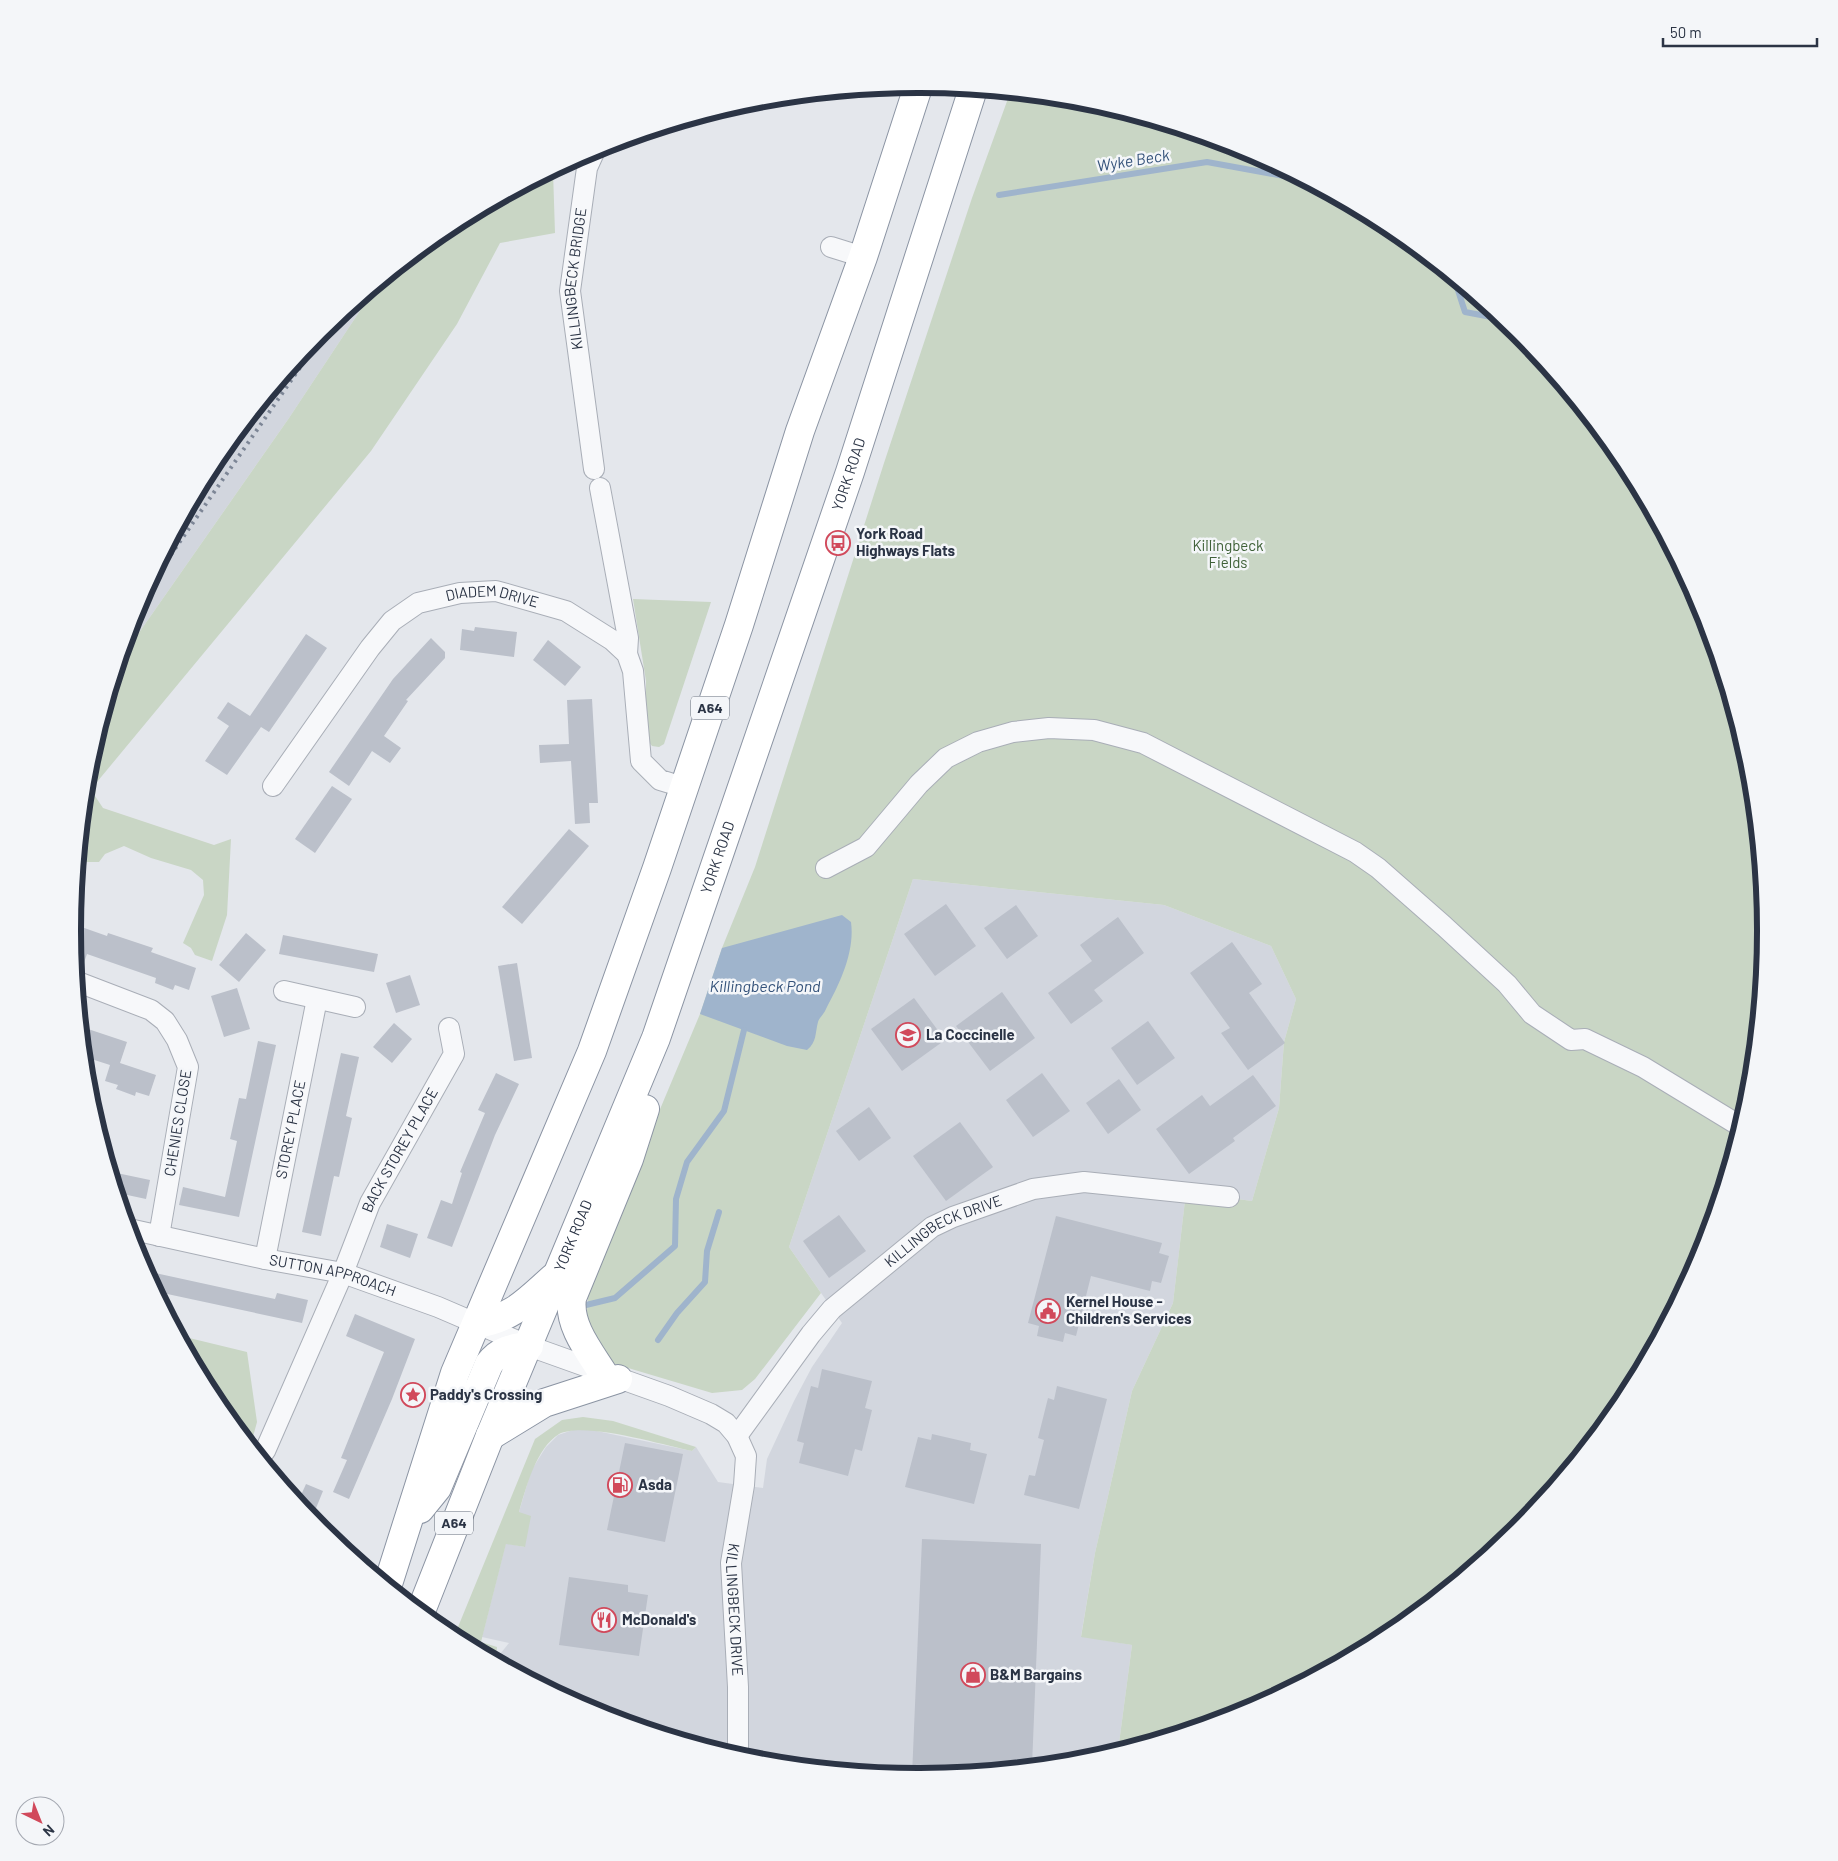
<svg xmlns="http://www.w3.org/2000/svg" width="1838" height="1861" font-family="Barlow,sans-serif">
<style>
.built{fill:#d2d6de}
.green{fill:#c9d6c5}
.water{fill:#9fb4cc}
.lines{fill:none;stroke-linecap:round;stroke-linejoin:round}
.stream{stroke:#9fb4cc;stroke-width:6}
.building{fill:#bbc0ca}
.street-casing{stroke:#a9aeb7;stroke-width:22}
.highway-casing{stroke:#8b94a3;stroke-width:30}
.street{stroke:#f7f8fa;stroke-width:20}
.highway{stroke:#fff;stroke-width:28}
.rail{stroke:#7d8696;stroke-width:4;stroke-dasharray:2.5 5;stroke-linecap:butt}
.labels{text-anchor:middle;stroke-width:5;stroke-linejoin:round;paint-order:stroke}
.shield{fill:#f4f6f9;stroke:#676e7b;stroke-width:1}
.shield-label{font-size:14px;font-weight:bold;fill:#2b3445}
.street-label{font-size:15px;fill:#2b3445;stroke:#f4f6f9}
.poi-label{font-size:15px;font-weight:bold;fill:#2b3445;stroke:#f4f6f9;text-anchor:start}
.park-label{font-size:15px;fill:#3f6138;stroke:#f4f6f9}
.water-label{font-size:16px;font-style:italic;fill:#34527a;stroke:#f4f6f9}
.rim{fill:none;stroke:#2b3445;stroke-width:6}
</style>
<rect width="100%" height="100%" fill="#e4e7ec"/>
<g class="built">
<polygon points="377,285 289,418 122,657 137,606 215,460 321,332"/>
<polygon points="913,879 1164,905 1271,946 1296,999 1284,1042 1279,1108 1252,1201 1186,1192 1173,1303 1132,1391 1095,1553 1081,1636 1132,1645 1118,1751 1084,1761 919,1777 754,1761 595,1712 496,1659 509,1643 482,1637 506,1543 524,1547 519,1512 531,1471 546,1447 558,1435 573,1430 592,1430 692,1451 696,1447 718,1482 763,1488 767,1459 794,1401 812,1367 842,1323 789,1247"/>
</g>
<g class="green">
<polygon points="1010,93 1084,100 1243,149 1390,227 1518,332 1623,460 1701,607 1749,766 1765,930 1749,1096 1701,1255 1623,1401 1517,1529 1389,1634 1243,1713 1118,1751 1132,1645 1081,1637 1095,1553 1132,1391 1173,1303 1186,1192 1252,1201 1279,1108 1284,1042 1296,999 1271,946 1164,905 913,879 789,1247 821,1293 755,1379 742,1390 712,1393 608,1362 586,1322 590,1276 700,1014 722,948 755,867 884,463 972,198"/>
<polygon points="553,171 555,233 500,243 457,324 371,451 97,782 95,796 103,808 214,845 231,839 227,915 212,961 195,955 191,948 183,943 204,895 203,880 191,870 151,858 124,846 105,854 99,862 84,862 79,866 89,765 122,657 289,418 377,285 449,227"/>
<polygon points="633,599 711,602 664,744 659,747 652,746 646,738 646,681"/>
<polygon points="181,1336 247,1352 257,1422 251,1444 215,1401"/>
<path d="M583,1417L613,1421L696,1447L692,1451C663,1445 584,1421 559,1434C536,1448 526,1488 519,1512L531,1516L525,1547L506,1544L481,1642L497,1647L496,1659L455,1637L458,1627L535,1439L562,1420Z"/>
</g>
<path class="water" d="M842,915L851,922C855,952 840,983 826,1009C824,1014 819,1018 818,1022C815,1033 817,1042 807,1050L787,1046L700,1014L722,948Z"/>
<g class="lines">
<g class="stream">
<polyline points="524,187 538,183"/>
<polyline points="999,195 1207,162 1300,179"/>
<polyline points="1455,281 1465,312 1502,319"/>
<polyline points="586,1305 615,1298 675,1246 676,1199 687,1162 724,1111 744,1030"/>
<polyline points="658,1340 677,1313 705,1282 707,1251 719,1212"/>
</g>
</g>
<g class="building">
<polygon points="475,627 517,632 514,657 460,650 462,629 474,631"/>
<polygon points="306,634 327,648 269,732 261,727 227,775 205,761 229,726 217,718 228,702 250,716"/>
<polygon points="431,638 445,652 445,658 406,700 408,701 384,736 401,748 390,763 372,751 349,786 329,772 393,679"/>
<polygon points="548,640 581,667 565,686 533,660"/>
<polygon points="592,699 598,803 589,803 590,823 575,824 571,761 540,763 539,745 569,744 567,700"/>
<polygon points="332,786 352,799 315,853 295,839"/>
<polygon points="569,829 589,846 522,924 502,907"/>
<polygon points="946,904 976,946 935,976 904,934"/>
<polygon points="1016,905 1038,936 1007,959 984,928"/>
<polygon points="1118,917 1144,953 1094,990 1103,1001 1071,1024 1048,993 1092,961 1080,945"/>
<polygon points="73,924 107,936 108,933 153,948 151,952 196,968 189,990 175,985 173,990 155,983 156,978 87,954 81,971 76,970"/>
<polygon points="246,933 266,950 239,982 219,965"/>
<polygon points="283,935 378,954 374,972 279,954"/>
<polygon points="1232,942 1262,984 1249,993 1285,1043 1248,1070 1221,1033 1230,1028 1190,973"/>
<polygon points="517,963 532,1058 514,1061 498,966"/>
<polygon points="410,975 420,1005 396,1013 386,983"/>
<polygon points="237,988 250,1029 224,1037 211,996"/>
<polygon points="1002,992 1035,1038 990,1071 956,1026"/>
<polygon points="914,998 945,1040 902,1071 871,1029"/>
<polygon points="1148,1021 1175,1058 1137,1085 1111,1048"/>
<polygon points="394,1023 412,1039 392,1063 373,1047"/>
<polygon points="82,1027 127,1042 120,1063 156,1075 149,1096 136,1092 135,1096 116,1089 118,1085 105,1081 110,1065 85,1057"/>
<polygon points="258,1041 276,1045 239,1217 179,1205 183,1187 225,1197 237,1141 230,1139 239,1098 246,1099"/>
<polygon points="341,1053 359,1057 346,1116 352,1118 339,1177 334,1176 321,1236 302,1232"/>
<polygon points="496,1073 519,1084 495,1135 452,1247 427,1238 441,1200 452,1204 462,1173 460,1172 485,1113 478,1110"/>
<polygon points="1042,1073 1070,1111 1033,1137 1006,1100"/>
<polygon points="1253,1075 1276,1106 1233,1138 1235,1141 1189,1174 1156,1129 1202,1095 1210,1106"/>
<polygon points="1119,1079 1141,1110 1108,1134 1086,1103"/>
<polygon points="869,1107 891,1138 859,1161 836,1131"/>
<polygon points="960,1122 993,1167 946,1201 913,1156"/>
<polygon points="112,1172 150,1180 146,1199 118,1193"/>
<polygon points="839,1215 866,1251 829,1278 803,1241"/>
<polygon points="1056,1216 1162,1243 1159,1253 1169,1256 1161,1283 1152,1281 1150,1291 1091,1276 1076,1336 1065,1333 1063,1342 1037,1336 1039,1326 1028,1323"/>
<polygon points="387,1224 418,1234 410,1258 380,1247"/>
<polygon points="146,1271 275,1299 277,1293 308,1300 302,1323 158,1292"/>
<polygon points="355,1314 415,1339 392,1399 349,1499 333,1492 347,1460 341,1458 384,1352 346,1336"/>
<polygon points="822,1369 872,1381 865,1408 872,1410 862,1451 855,1449 848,1476 799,1463 804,1443 797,1441 811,1386 818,1388"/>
<polygon points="1057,1386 1107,1399 1079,1509 1024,1495 1029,1475 1035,1476 1044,1440 1038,1438 1048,1398 1054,1400"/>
<polygon points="932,1434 971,1443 970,1450 987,1454 974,1504 905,1487 918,1437 931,1440"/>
<polygon points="625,1443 683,1454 665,1542 607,1530"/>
<polygon points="306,1484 323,1491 312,1518 298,1502"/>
<polygon points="922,1539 1041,1544 1032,1766 912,1776"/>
<polygon points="569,1577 628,1585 628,1592 648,1595 639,1656 559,1645"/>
</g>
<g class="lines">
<defs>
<g id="street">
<polyline points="831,247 863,257"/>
<path id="s1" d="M594,469L570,291L587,168L596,148"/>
<polyline points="600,488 628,638 627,654"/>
<path id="s2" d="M273,786L370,648L392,621L418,603L460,593L496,591L566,611L612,640L627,654L633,671L641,761L660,780L683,787"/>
<polyline points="826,868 866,847 919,784 946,758 978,742 1013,732 1049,728 1094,730 1143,743 1355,852 1378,868 1444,926 1507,984 1532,1014 1571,1040 1585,1039 1643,1067 1740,1126"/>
<polyline points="78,982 151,1010 165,1021 177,1040 188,1067 159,1236"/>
<polyline points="284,991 355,1007"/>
<path id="s3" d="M129,1229L265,1259L343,1273L438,1307L529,1346L669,1396L711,1414L726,1423L737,1436L746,1456L744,1485L731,1563L738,1687V1756"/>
<path id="s4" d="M265,1259L317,999"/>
<path id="s5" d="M737,1436L811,1334L832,1309L932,1227L953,1217L1033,1189L1084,1182L1229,1197"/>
<path id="s6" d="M265,1451L343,1273L370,1203L454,1054L449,1028"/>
</g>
<g id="highway">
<path d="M477,1324C513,1318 527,1301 553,1278"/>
<path d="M603,1373C589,1351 568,1325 572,1298L629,1159L645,1109"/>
<polyline points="490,1436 544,1403 618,1379"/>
<path d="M420,1509L437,1488L489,1364C499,1350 512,1348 529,1346"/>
<polyline points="388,1584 455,1373 592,1051 657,868 739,625 800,431 863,257 919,84"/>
<path id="s7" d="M421,1611L490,1436L656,1038L850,472L973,89"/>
</g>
</defs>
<use href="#street" class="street-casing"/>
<use href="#highway" class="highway-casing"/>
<use href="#street" class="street"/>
<use href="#highway" class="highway"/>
<g class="rail">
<polyline points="197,494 249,418"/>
<polyline points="141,598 330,324"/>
</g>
</g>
<defs>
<symbol id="bus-ring" viewBox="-11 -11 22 22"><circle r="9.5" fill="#f4f6f9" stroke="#d1495b" stroke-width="1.5"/><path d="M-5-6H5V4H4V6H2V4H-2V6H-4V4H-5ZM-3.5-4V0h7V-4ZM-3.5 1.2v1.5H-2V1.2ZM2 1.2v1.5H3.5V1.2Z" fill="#d1495b"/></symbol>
<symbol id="school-ring" viewBox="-11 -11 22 22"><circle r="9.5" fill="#f4f6f9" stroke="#d1495b" stroke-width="1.5"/><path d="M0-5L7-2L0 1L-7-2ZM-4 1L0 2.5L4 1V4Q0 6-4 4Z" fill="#d1495b"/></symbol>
<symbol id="civic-ring" viewBox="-11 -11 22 22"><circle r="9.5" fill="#f4f6f9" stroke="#d1495b" stroke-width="1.5"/><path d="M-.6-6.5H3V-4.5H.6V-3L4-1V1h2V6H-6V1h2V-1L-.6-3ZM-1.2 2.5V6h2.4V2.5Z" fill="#d1495b"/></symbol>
<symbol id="sight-ring" viewBox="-11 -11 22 22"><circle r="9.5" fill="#f4f6f9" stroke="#d1495b" stroke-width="1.5"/><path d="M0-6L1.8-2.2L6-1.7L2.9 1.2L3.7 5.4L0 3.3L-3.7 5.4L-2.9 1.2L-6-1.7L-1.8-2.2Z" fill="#d1495b"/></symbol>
<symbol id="fuel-ring" viewBox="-11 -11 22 22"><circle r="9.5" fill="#f4f6f9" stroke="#d1495b" stroke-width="1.5"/><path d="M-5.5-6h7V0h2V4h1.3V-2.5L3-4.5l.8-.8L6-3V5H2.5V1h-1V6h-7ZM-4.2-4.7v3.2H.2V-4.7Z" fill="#d1495b"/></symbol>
<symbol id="restaurant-ring" viewBox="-11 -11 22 22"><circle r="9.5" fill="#f4f6f9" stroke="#d1495b" stroke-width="1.5"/><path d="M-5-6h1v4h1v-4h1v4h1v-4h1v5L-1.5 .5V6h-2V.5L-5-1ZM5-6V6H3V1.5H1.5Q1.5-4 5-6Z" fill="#d1495b"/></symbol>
<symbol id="shop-ring" viewBox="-11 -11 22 22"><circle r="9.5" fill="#f4f6f9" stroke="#d1495b" stroke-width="1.5"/><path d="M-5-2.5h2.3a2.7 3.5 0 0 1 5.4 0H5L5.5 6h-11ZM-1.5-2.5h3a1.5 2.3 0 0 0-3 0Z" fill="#d1495b"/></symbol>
</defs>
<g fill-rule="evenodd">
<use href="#bus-ring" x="824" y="529" width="28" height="28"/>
<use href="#school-ring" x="894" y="1021" width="28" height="28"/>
<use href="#civic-ring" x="1034" y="1297" width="28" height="28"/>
<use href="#sight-ring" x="399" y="1381" width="28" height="28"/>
<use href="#fuel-ring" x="606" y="1471" width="28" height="28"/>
<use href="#restaurant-ring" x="590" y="1606" width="28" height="28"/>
<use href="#shop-ring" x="959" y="1661" width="28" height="28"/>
</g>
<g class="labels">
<g class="shield">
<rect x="691" y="696.5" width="38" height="23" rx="4"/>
<rect x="435" y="1511.5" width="38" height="23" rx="4"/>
</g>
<g class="shield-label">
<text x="710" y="713">A64</text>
<text x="454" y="1528">A64</text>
</g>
<g class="street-label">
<text dy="5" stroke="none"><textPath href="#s1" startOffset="192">KILLINGBECK BRIDGE</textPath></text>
<text dy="5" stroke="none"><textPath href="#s7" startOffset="1215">YORK ROAD</textPath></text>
<text dy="5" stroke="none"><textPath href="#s2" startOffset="311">DIADEM DRIVE</textPath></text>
<text dy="5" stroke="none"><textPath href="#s7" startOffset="810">YORK ROAD</textPath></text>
<text transform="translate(178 1123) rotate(-81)" y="5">CHENIES CLOSE</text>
<text dy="5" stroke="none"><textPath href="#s4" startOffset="132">STOREY PLACE</textPath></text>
<text dy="5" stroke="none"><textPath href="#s6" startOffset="330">BACK STOREY PLACE</textPath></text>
<text dy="5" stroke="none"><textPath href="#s5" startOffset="296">KILLINGBECK DRIVE</textPath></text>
<text dy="5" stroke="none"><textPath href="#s7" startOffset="405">YORK ROAD</textPath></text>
<text dy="5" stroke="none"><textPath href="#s3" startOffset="209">SUTTON APPROACH</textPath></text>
<text dy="5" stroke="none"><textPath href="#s3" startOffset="824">KILLINGBECK DRIVE</textPath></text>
</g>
<g class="poi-label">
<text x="856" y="539">York Road<tspan x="856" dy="17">Highways Flats</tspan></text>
<text x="926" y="1040">La Coccinelle</text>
<text x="1066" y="1307">Kernel House -<tspan x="1066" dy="17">Children's Services</tspan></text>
<text x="430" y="1400">Paddy's Crossing</text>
<text x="638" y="1490">Asda</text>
<text x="622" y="1625">McDonald's</text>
<text x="990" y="1680">B&amp;M Bargains</text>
</g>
<g class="park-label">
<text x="1228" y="551">Killingbeck<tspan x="1228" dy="17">Fields</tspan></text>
</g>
<g class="water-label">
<text transform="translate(1133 160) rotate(-9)" y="6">Wyke Beck</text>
<text x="765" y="992">Killingbeck Pond</text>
</g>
</g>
<path d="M0 0H1838V1861H0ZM918 93H920A837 837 0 0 1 1757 930V931A837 837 0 0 1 920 1768H918A837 837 0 0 1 81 931V930A837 837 0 0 1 918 93Z" fill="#f4f6f9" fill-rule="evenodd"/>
<path class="rim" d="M918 93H920A837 837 0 0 1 1757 930V931A837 837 0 0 1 920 1768H918A837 837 0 0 1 81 931V930A837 837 0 0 1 918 93Z"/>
<g transform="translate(40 1821) rotate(137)"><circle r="24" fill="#f4f6f9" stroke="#a4a8b1"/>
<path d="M0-4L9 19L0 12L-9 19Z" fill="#d1495b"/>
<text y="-8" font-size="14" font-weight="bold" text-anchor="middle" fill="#2b3445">N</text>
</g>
<path d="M1663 38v8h154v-8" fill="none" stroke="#2b3445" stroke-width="2.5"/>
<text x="1670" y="38" font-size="15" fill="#2b3445" stroke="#f4f6f9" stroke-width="4" paint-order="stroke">50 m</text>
</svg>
